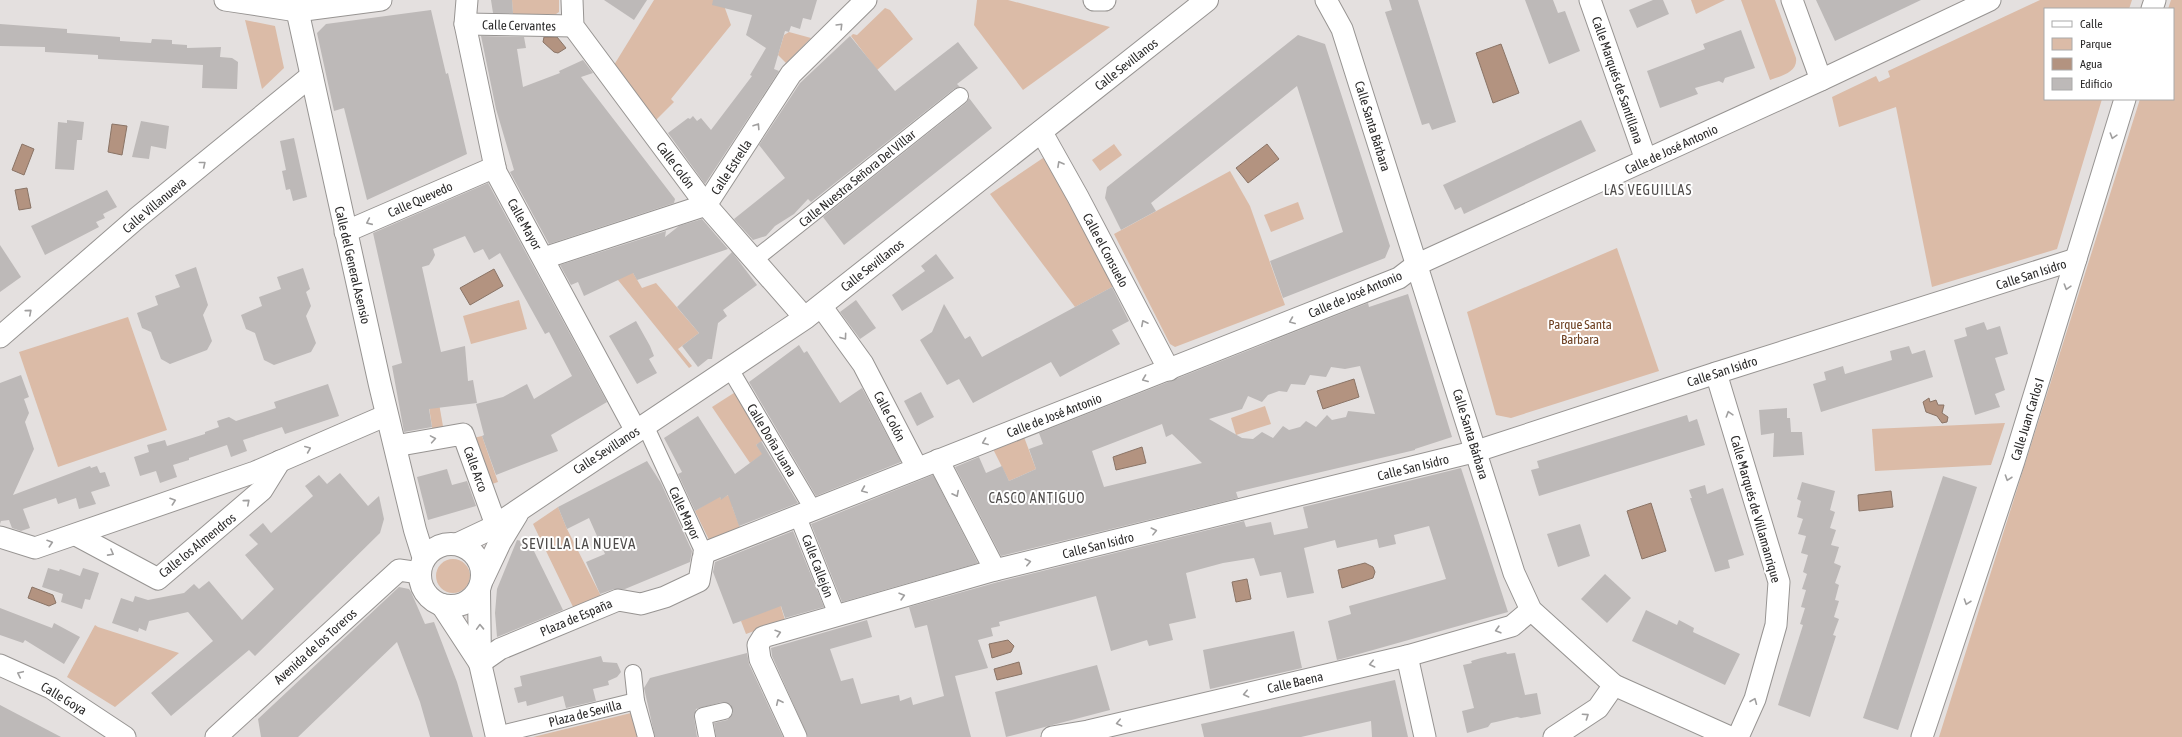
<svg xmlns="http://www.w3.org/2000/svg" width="2182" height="737" font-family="'Asap Condensed',sans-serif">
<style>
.green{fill:#dbbba7}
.water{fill:#b39380;stroke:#8a7466}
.building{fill:#bdb9b8;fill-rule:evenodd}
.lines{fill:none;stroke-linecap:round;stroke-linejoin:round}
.pedestrian-casing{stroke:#979492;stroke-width:18}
.minor-casing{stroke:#979492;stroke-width:23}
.secondary-casing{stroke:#979492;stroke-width:24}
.pedestrian{stroke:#fff;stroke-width:16}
.minor{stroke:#fff;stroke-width:21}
.secondary{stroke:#fff;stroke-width:22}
.oneway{stroke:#a09f9f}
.labels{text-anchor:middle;stroke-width:4;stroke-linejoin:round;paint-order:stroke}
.street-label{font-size:13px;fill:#2b2a2a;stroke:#fff}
.park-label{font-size:13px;fill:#6d4022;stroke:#fff}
.neighbourhood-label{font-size:14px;letter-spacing:1px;fill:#4f4c4b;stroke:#fff}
.quarter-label{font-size:15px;letter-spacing:1px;fill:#4f4c4b;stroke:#fff}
</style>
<rect width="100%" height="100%" fill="#e4e0df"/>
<g class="green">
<polygon points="512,0 559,0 559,12 556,14 513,16"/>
<polygon points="654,0 722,0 731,25 671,99 674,102 656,120 614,65"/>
<polygon points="977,0 1008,0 1110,27 1023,90 974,25"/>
<polygon points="1691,0 1725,0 1696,14"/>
<path d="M1741,0H1775L1796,58C1798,72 1781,76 1770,80Z"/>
<polygon points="2040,0 2132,0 2129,9 2045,9 2045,99 2102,99 2057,249 1932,287 1896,107 1839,127 1832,97 1876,76 1879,82 1890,77 1888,71"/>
<polygon points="2171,0 2182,0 2182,737 1939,737 2140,99 2173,99 2173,9 2168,9"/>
<polygon points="885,8 890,10 913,39 877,70 851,36 853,34 857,35"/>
<polygon points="245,20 275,26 284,68 262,89"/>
<polygon points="789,32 811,38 786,63 778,55 784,35"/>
<polygon points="1114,144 1122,155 1100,171 1092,160"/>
<polygon points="1043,158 1047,160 1114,286 1075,307 990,194"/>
<polygon points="1230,171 1250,206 1285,305 1175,347 1170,344 1114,234"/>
<polygon points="1298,202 1304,219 1271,232 1264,215"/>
<polygon points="1617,248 1659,371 1511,418 1496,415 1467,312"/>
<polygon points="624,258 642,288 656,283 699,333 678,349 692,366 689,368 618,280 610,263"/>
<polygon points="519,300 527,329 471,344 463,316"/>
<polygon points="128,317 167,430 58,467 19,352"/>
<polygon points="737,391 766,438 756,445 763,454 750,463 712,407"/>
<polygon points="437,392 444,432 433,433 427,394"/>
<polygon points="1265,406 1271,424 1236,435 1231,418"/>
<polygon points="2005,423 1991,465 1875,471 1872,429"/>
<polygon points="482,436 498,482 492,484 469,439"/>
<polygon points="1024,437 1036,469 1009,481 993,449"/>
<polygon points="732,493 732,506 741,530 710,542 695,511 719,496 721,499"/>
<polygon points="558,507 567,529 602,598 574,609 533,524"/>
<circle cx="453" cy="576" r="17"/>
<polygon points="778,597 785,620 746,634 741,621"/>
<polygon points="95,625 98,627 179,653 115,707 67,677"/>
<polygon points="635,712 641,737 533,737"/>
</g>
<g class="water">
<polygon points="544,37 557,37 566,48 558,53 554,52 543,42"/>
<polygon points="1501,44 1519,93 1493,103 1476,53"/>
<polygon points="112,124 127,126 122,155 108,152"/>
<polygon points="22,144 34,149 24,175 12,170"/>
<polygon points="1267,144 1279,159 1248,183 1236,168"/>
<polygon points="27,188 31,208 19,210 15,190"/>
<polygon points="494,269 503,286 470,305 460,288"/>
<polygon points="1354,379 1359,397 1323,409 1317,391"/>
<polygon points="1929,398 1930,402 1936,400 1938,405 1944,405 1942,413 1948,417 1947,422 1942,423 1937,416 1926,412 1923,402"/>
<polygon points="1142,447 1146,463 1116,470 1113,457"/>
<polygon points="1891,491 1893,507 1859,511 1858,495"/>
<polygon points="1651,503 1666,551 1642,559 1627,511"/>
<polygon points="1365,563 1373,567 1375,572 1373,578 1342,588 1338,570"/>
<polygon points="1247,579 1251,599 1236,602 1232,582"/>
<polygon points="32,587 53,595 56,603 49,606 28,598"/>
<polygon points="1008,640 1014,646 1011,652 992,658 989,644"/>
<polygon points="1019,662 1022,674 997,680 994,669"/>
</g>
<g class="building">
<polygon points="491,0 512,0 513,13 493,13"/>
<polygon points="604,0 647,0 634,20"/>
<polygon points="713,0 817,0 811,20 803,18 800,29 791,26 789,32 785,31 774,69 779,71 705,184 668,133 688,118 690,119 693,116 697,121 701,118 711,130 752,76 750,75 766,48 746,35 752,15 712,5"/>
<polygon points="1389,0 1418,0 1456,122 1432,130 1429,123 1422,125 1385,12 1392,10"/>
<polygon points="1525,0 1553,0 1558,13 1565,11 1580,51 1549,64"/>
<polygon points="1653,0 1663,0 1669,14 1637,28 1629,10"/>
<polygon points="1816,0 1921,0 1835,41"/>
<polygon points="431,10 446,74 448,73 467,154 367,200 344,108 334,111 317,33 326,24"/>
<polygon points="0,24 67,29 67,33 120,37 120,41 151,43 152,39 172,40 172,44 187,45 187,48 221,47 220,57 232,58 238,62 237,89 202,88 203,65 98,59 98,55 45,52 45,47 0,46"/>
<polygon points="1741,30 1755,68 1725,78 1723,83 1719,81 1695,88 1698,94 1660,108 1647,71 1705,49 1703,44"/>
<polygon points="1298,35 1325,44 1390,246 1385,258 1283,298 1270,261 1343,232 1297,86 1151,203 1156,211 1121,230 1105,198 1107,187"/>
<polygon points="481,36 524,37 526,48 517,49 523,87 560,73 559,71 583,60 593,73 581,77 675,199 674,203 549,244 510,172 514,170 496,109"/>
<polygon points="850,36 895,91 958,42 978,68 957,84 960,87 954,89 811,202 808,199 794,214 775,226 766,236 753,240 734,219 785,178 759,145 800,83"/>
<polygon points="969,98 992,128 844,245 823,217 966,103"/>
<polygon points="67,120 84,122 82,140 77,140 74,170 55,169 58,122 67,123"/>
<polygon points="1581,120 1596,151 1464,214 1461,207 1455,210 1443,185"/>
<polygon points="141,121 169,126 166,149 151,146 149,159 132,157"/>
<polygon points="294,138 307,197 293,201 290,189 286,190 282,171 286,170 280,141"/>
<polygon points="488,183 607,402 551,435 558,451 496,475 482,436 484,435 476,404 503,397 527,384 534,399 572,376 549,332 545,334 500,253 489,260 483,249 474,253 465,236 433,249 435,255 433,259 429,265 422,267 441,352 465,346 468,381 473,380 477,403 429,409 432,427 404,432 392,366 402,363 373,233"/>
<polygon points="107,190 117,207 103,214 105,218 96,222 99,227 45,255 31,226"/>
<polygon points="702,219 728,249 637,280 633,273 584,296 578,282 571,285 560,265 666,231 665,237 679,226"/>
<polygon points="0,245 21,277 0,292"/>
<polygon points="732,252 757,285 723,310 727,316 718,323 712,359 708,359 698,367 682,346 699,333 677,307"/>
<polygon points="936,254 954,278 902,311 892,295 925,271 921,266"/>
<polygon points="196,267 208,305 203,315 212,341 207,350 170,364 161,359 151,332 142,328 137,313 158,305 155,296 180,287 175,275"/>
<polygon points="303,268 310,289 306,292 311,306 306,316 316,343 311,352 274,365 264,360 255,333 246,329 241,315 262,306 259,297 281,289 277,277"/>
<polygon points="1112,287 1129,321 1112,330 1120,344 1060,377 1051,362 973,403 959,379 947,385 920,340 932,332 944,304 965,339 970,336 982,357"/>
<path d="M1408,294L1452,437L1415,449V450L1236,492L1238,498L1001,556L955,467L979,457L986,473L1002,466L1009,481L1036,469L1029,449L1043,444L1039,433L1368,303L1369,307ZM1360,366L1375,414L1348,411L1346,417L1332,420L1327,415L1316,427L1306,421L1300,427L1289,430L1283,426L1273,438L1262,432L1253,439L1242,438L1209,419L1242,409L1248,396L1262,402L1268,395L1279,391L1287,392L1291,384L1305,385L1310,375L1326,377L1331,367L1345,369ZM1162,424L1166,437L1172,434L1202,463L1104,487L1092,451Z"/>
<polygon points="856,300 876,328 860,339 840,312"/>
<polygon points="636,321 650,346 654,356 649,359 657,373 637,384 609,336"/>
<polygon points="1984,322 1987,330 2000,326 2008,354 1995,358 2005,390 1995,394 2000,407 1975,415 1954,340 1967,336 1965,328"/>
<polygon points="799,345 804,353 807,351 840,403 862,388 901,462 816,496 749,382"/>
<polygon points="1909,346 1912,354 1925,350 1933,377 1821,412 1813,384 1826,380 1824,372 1843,366 1845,374 1892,360 1890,351"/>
<polygon points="21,375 29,397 24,399 29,413 25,422 34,449 13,495 90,466 91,468 97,466 100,473 105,472 110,486 91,492 96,504 79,509 76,498 58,504 56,498 23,509 30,528 21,531 12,528 9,520 1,521 0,524 0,383"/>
<polygon points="328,384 339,416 285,434 282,427 243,440 247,451 231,457 227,445 189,458 189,460 173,465 177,477 160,483 156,471 140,476 134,457 149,452 147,445 165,440 167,446 205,434 205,432 219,427 217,421 229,417 236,421 276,408 274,402"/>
<polygon points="921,392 934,417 917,426 904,401"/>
<polygon points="1787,408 1787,418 1790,418 1791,432 1802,432 1804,455 1773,457 1774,433 1761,435 1759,410"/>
<polygon points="1687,415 1689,422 1697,419 1705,445 1539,496 1531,470 1539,468 1537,461"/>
<polygon points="698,416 735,474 762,454 756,445 761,441 798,503 739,526 728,495 721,500 720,497 695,511 678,474 682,472 664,438"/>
<polygon points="647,461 661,483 692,551 690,562 625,589 614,589 600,594 586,562 605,554 589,518 567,529 558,507"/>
<polygon points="1461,468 1508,612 1341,659 1337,660 1328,621 1351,614 1349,606 1446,579 1429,526 1394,535 1396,544 1379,548 1377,539 1337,548 1335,540 1304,548 1314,593 1287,598 1281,572 1260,576 1254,558 1223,563 1186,573 1196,618 1169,624 1173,640 1149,646 1147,640 1111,651 1096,596 999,622 1000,626 991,628 993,636 978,640 988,668 955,676 971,737 808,737 772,656 771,648 867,620 872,637 830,649 841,681 853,678 861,704 899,695 900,701 911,697 913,705 944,696 927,625 915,628 909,607 998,582 1244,521 1246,527 1271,522 1274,535 1308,528 1303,507"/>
<polygon points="447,469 452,485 467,481 476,506 428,520 417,477"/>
<polygon points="340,473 368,506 379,496 384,519 380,533 255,656 249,650 171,716 151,693 213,641 188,612 149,621 146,631 139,628 138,632 112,623 121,598 133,602 135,596 148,600 184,593 194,584 199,589 209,581 242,620 274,589 245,555 258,544 249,535 263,523 271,533 313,496 305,486 319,475 327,484"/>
<polygon points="933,475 978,563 842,602 811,524"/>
<polygon points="1943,476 1977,487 1898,730 1863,718"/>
<polygon points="1802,482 1835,491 1830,510 1835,512 1830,528 1836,530 1831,545 1839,547 1834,563 1841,566 1835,583 1839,585 1835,600 1839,601 1834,617 1839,619 1833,635 1836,636 1810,717 1778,705 1803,625 1800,624 1805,608 1801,607 1806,590 1802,589 1807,574 1803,572 1808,555 1801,553 1806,536 1798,534 1803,519 1797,517 1801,501 1797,499"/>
<polygon points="1705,485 1707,494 1723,488 1744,555 1728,560 1730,568 1715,572 1690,498 1692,498 1689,490"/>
<polygon points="1580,524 1590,556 1558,567 1547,534"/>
<polygon points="793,531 824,607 785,618 781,606 733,624 713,572 715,562"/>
<polygon points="517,540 530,543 563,610 497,637 495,613 497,589"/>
<polygon points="48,568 59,571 60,569 80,576 83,568 99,573 90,600 85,599 82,609 61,602 63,594 42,587"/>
<polygon points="1605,574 1631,598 1607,623 1581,599"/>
<polygon points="399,587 409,589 411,592 425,624 434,622 457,682 473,737 430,737 420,702 397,642 298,737 261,737 258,719"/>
<polygon points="0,608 52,628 54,623 80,637 64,664 25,640 23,643 0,635"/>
<polygon points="1646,610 1677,625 1679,620 1694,628 1693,632 1740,654 1725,685 1632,641"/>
<polygon points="1294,631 1302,668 1210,689 1203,650"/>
<polygon points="1506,652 1507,654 1515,653 1525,695 1537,693 1541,714 1521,718 1517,717 1496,722 1491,723 1488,727 1467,733 1462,711 1474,708 1463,665 1472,663 1471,661 1481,658"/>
<polygon points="747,653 749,664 783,737 716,737 714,723 727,720 733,713 731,705 722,702 696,709 694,717 697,737 655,737 644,688 650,678"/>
<polygon points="601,656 603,662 617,663 621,672 617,677 608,681 609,685 593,689 596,701 566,708 563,696 527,706 526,701 518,703 514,688 522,686 520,676"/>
<polygon points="1097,665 1110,710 1006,737 995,692"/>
<polygon points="1395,680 1408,737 1372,737 1371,721 1301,737 1204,737 1201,724"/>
<polygon points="0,705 61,737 0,737"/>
</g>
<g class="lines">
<defs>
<g id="pedestrian">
<polyline points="754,260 960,96"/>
<polyline points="730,369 814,511"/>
<polyline points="645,425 704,553 703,558"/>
<polyline points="798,517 837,615"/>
<polyline points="633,673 636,701 646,737"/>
<polyline points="497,735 636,701"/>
<polyline points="707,737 703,716 724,711"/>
</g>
<g id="minor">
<polyline points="225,0 297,11 381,0"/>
<polyline points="467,0 465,24 496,172 636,431"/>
<polyline points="572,0 573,26 706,205 805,318"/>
<polyline points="1094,0 1105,0"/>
<polyline points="1326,0 1342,29 1514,573 1531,610 1614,685 1730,737"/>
<polyline points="1590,0 1646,160"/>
<polyline points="1792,0 1821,80"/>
<polyline points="2152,9 2155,0"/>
<polyline points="465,24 573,26"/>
<polyline points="1041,131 1078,197 1169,370"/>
<polyline points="345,232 495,167"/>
<polyline points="544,258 706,205 791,74 866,0"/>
<polyline points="821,306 863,364 917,468"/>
<polyline points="0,337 137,218 312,75"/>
<polyline points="1716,373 1779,582 1776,625 1755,699 1738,737"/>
<polyline points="395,446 463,434 496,525"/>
<polyline points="938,460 995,570"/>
<polyline points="76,535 158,579 262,490 280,461"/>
<polyline points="0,537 35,548 255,472 387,415"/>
<polyline points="704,553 1399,278 1416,265 1429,259 1821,80 1990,0"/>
<polyline points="1407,656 1425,737"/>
<polyline points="480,663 500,649 618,600 641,604 665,597 699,581 703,558"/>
<polyline points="0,665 51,688 125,737"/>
<polyline points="216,737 399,570 420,573"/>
<polyline points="796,737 760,659 758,645 763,637 995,570 1477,451 1716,373 2076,259"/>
<polyline points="1052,737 1088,731 1407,656 1512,626 1531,610"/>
<polyline points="1554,737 1598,708 1614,685"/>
<polyline points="1922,737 2014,461 2125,99"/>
</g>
<g id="secondary">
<polyline points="295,0 380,385 415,530 424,559"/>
<circle cx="451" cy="575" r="31"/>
<polyline points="458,544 492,528 805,318 1207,0"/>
<polyline points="483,578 500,542 517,514"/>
<polyline points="479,591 480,663 497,737"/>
<polyline points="442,605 480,663"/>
</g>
</defs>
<use href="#pedestrian" class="pedestrian-casing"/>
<use href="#minor" class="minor-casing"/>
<use href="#secondary" class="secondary-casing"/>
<use href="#pedestrian" class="pedestrian"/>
<use href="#minor" class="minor"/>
<use href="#secondary" class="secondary"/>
</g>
<defs><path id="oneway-chevron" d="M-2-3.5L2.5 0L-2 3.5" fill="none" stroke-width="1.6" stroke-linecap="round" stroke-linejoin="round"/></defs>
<g class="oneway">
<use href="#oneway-chevron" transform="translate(840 26) rotate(-45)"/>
<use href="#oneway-chevron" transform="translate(757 126) rotate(-57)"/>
<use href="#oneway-chevron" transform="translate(2113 136) rotate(107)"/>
<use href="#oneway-chevron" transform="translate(203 164) rotate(-39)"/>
<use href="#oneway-chevron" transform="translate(1060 164) rotate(-119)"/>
<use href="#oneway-chevron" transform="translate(369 222) rotate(156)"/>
<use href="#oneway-chevron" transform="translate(2067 287) rotate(107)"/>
<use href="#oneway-chevron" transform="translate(29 312) rotate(-41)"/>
<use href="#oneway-chevron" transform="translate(1292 321) rotate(158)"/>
<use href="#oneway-chevron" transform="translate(1144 323) rotate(-117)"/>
<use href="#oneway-chevron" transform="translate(844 337) rotate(54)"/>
<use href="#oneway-chevron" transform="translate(1145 379) rotate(159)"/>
<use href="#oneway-chevron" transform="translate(1729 414) rotate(-107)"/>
<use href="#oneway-chevron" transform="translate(433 439) rotate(-10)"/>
<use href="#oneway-chevron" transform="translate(985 442) rotate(159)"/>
<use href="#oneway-chevron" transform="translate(308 449) rotate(-23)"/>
<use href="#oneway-chevron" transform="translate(2008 478) rotate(109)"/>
<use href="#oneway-chevron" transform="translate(864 490) rotate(157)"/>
<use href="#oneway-chevron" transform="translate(956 494) rotate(63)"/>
<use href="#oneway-chevron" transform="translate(173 501) rotate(-19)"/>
<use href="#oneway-chevron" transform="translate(247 502) rotate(-41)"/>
<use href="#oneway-chevron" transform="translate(1154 531) rotate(-14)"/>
<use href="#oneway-chevron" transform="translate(50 543) rotate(-18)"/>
<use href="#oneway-chevron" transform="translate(111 553) rotate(29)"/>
<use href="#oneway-chevron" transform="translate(1028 562) rotate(-13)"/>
<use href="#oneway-chevron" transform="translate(902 596) rotate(-16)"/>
<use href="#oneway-chevron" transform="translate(1967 602) rotate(109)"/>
<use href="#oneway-chevron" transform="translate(480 627) rotate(-92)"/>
<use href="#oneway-chevron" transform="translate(1498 630) rotate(164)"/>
<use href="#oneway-chevron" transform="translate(778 633) rotate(-17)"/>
<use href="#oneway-chevron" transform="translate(1372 664) rotate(167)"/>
<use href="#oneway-chevron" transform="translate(20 674) rotate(-155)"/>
<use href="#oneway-chevron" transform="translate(1246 694) rotate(167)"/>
<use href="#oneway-chevron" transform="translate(1754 701) rotate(-68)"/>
<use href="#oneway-chevron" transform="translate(779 702) rotate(-115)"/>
<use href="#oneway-chevron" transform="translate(1586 716) rotate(-34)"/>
<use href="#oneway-chevron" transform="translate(1119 723) rotate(167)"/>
</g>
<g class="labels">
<g class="street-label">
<text transform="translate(519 25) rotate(1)" y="5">Calle Cervantes</text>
<text transform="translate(1126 64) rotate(-38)" y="5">Calle Sevillanos</text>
<text transform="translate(1618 80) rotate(71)" y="5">Calle Marqués de Santillana</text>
<text transform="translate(1373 126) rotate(73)" y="5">Calle Santa Bárbara</text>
<text transform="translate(1671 149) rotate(-25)" y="5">Calle de José Antonio</text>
<text transform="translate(676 165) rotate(53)" y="5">Calle Colón</text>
<text transform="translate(731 167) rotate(-57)" y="5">Calle Estrella</text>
<text transform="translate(857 178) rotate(-39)" y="5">Calle Nuestra Señora Del Villar</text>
<text transform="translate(420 199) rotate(-24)" y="5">Calle Quevedo</text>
<text transform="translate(154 205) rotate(-40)" y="5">Calle Villanueva</text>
<text transform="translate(525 224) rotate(61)" y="5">Calle Mayor</text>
<text transform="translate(1106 250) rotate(62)" y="5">Calle el Consuelo</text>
<text transform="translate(353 265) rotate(77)" y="5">Calle del General Asensio</text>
<text transform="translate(872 265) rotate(-38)" y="5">Calle Sevillanos</text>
<text transform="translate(2031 274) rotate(-18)" y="5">Calle San Isidro</text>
<text transform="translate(1355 294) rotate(-23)" y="5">Calle de José Antonio</text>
<text transform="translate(1722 371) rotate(-18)" y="5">Calle San Isidro</text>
<text transform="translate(1054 415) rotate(-21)" y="5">Calle de José Antonio</text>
<text transform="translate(890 416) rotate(63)" y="5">Calle Colón</text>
<text transform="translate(2027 419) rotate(-73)" y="5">Calle Juan Carlos I</text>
<text transform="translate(1471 434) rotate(73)" y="5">Calle Santa Bárbara</text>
<text transform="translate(772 440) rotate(59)" y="5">Calle Doña Juana</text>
<text transform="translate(606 450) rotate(-33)" y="5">Calle Sevillanos</text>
<text transform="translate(1413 467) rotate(-14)" y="5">Calle San Isidro</text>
<text transform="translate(476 469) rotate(70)" y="5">Calle Arco</text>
<text transform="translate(1756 509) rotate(74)" y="5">Calle Marqués de Villamanrique</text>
<text transform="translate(685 513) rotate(65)" y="5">Calle Mayor</text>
<text transform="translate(197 545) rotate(-39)" y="5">Calle los Almendros</text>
<text transform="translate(1098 545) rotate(-14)" y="5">Calle San Isidro</text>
<text transform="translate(818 566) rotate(69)" y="5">Calle Callejón</text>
<text transform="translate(576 617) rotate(-23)" y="5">Plaza de España</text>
<text transform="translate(315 646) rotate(-42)" y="5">Avenida de los Toreros</text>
<text transform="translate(1295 682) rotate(-13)" y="5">Calle Baena</text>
<text transform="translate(64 698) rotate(31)" y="5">Calle Goya</text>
<text transform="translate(585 713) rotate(-14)" y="5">Plaza de Sevilla</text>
</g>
<g class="park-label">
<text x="1580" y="329">Parque Santa<tspan x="1580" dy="15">Barbara</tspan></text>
</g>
<g class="neighbourhood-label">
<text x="1648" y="195">LAS VEGUILLAS</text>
<text x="1037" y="503">CASCO ANTIGUO</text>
</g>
<g class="quarter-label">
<text x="579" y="549">SEVILLA LA NUEVA</text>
</g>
</g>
<rect x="2044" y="8" width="130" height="92" fill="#ffffff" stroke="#aaaaaa"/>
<rect x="2052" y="21" width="20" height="6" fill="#ffffff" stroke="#aaaaaa"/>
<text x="2080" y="28" font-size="12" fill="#2b2a2a">Calle</text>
<rect x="2052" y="38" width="20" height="12" fill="#dbbba7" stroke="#aaaaaa"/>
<text x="2080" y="48" font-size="12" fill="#2b2a2a">Parque</text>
<rect x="2052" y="58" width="20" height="12" fill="#b39380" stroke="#aaaaaa"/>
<text x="2080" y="68" font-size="12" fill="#2b2a2a">Agua</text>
<rect x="2052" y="78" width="20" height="12" fill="#bdb9b8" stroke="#aaaaaa"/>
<text x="2080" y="88" font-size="12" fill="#2b2a2a">Edificio</text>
</svg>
